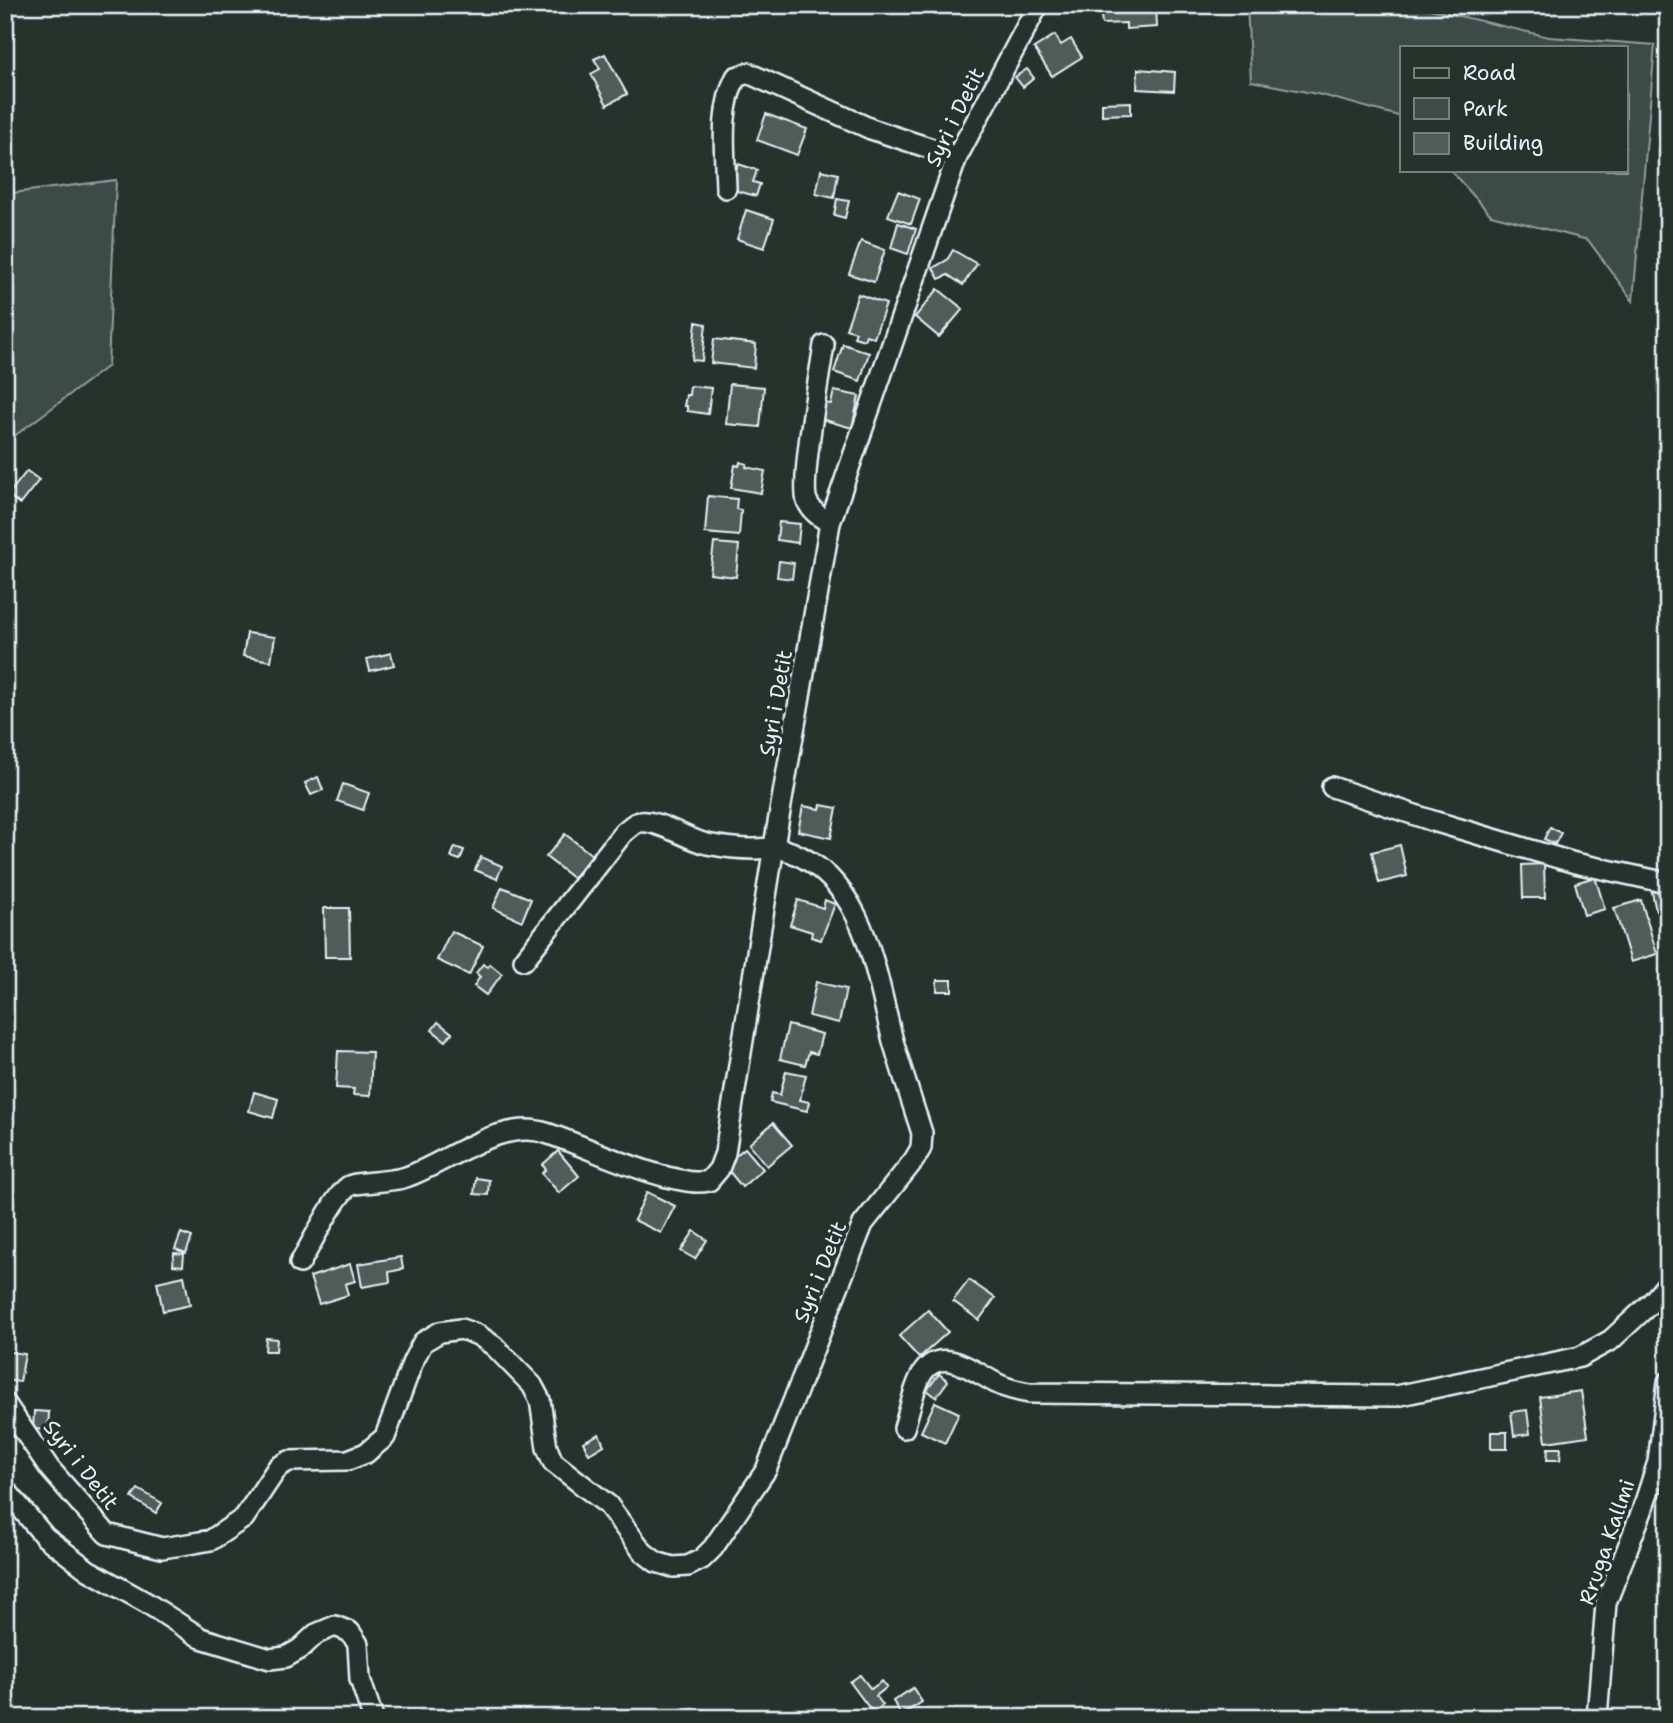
<svg xmlns="http://www.w3.org/2000/svg" width="1673" height="1723" font-family="'Shantell Sans',sans-serif">
<style>
.green{fill:#3e4b47;stroke:#939ea0;stroke-width:2}
.building{fill:#505c59;stroke:#e8f1f8;stroke-width:2}
.lines{fill:none;stroke-linecap:round;stroke-linejoin:round}
.minor-casing{stroke:#e8f1f8;stroke-width:24}
.minor{stroke:#26332d;stroke-width:19}
.labels{text-anchor:middle;stroke-width:7;stroke-linejoin:round;paint-order:stroke}
.street-label{font-size:21px;fill:#e8f1f8;stroke:#26332d}
</style>
<rect width="100%" height="100%" fill="#26332d"/>
<filter id="ink" filterUnits="userSpaceOnUse"><feTurbulence type="fractalNoise" baseFrequency=".0143" numOctaves="2"/><feDisplacementMap in="SourceGraphic" scale="14" xChannelSelector="R" yChannelSelector="G"/><feConvolveMatrix kernelMatrix="1 2 1 2 8 2 1 2 1" color-interpolation-filters="sRGB"/></filter>
<g filter="url(#ink)">
<g class="green">
<polygon points="1247,5 1413,5 1549,37 1655,45 1633,301 1588,240 1491,215 1450,170 1626,170 1626,47 1402,47 1402,117 1322,95 1251,81"/>
<polygon points="116,180 108,366 5,443 5,194"/>
</g>
<g class="building">
<polygon points="1100,5 1156,5 1157,27 1126,29 1126,23 1102,24"/>
<polygon points="1055,35 1061,45 1071,39 1082,57 1052,76 1034,48"/>
<polygon points="605,54 627,94 607,105 591,74 600,69 594,59"/>
<polygon points="1027,69 1034,78 1023,87 1015,77"/>
<polygon points="1138,69 1175,72 1174,91 1137,89"/>
<polygon points="1131,102 1131,114 1102,115 1102,103"/>
<polygon points="766,114 807,129 797,155 757,140"/>
<polygon points="738,164 757,170 753,182 760,184 756,196 730,189"/>
<polygon points="821,170 838,174 834,198 816,194"/>
<polygon points="898,191 920,199 911,224 888,216"/>
<polygon points="837,199 849,201 845,218 834,215"/>
<polygon points="746,210 774,219 764,248 737,239"/>
<polygon points="898,223 916,229 908,254 891,248"/>
<polygon points="861,241 885,250 874,282 849,274"/>
<polygon points="953,250 977,264 963,285 948,275 939,279 933,268 947,260"/>
<polygon points="938,289 963,309 939,337 915,317"/>
<polygon points="858,294 886,304 874,338 866,335 864,340 854,337 856,332 846,329"/>
<polygon points="696,322 706,324 702,361 692,360"/>
<polygon points="714,339 756,344 754,368 711,363"/>
<polygon points="843,344 869,353 860,381 834,372"/>
<polygon points="730,384 764,387 760,427 726,424"/>
<polygon points="690,386 711,388 708,414 687,411 687,406 684,406 686,395 689,395"/>
<polygon points="834,391 859,396 852,428 821,419 824,403 831,404"/>
<polygon points="740,462 747,464 746,467 765,471 761,493 731,488 735,465 739,466"/>
<polygon points="27,471 39,480 20,504 8,495"/>
<polygon points="708,496 737,499 736,509 741,510 739,536 705,533"/>
<polygon points="779,522 800,524 798,543 777,540"/>
<polygon points="714,543 739,545 736,577 710,574"/>
<polygon points="779,561 794,563 792,579 777,577"/>
<polygon points="247,633 275,637 271,661 243,656"/>
<polygon points="391,653 394,665 370,671 367,659"/>
<polygon points="318,777 323,790 311,795 305,783"/>
<polygon points="343,784 369,793 363,810 337,801"/>
<polygon points="821,805 837,808 831,838 798,831 803,806 820,809"/>
<polygon points="1550,827 1561,833 1555,844 1544,839"/>
<polygon points="565,834 592,855 573,878 546,857"/>
<polygon points="1400,845 1407,876 1379,883 1372,852"/>
<polygon points="455,847 464,850 460,860 451,857"/>
<polygon points="481,857 502,866 497,879 475,870"/>
<polygon points="1544,864 1545,898 1523,898 1522,865"/>
<polygon points="1595,877 1605,909 1584,915 1575,883"/>
<polygon points="502,887 531,899 522,921 493,908"/>
<polygon points="1661,890 1665,909 1656,911 1652,892"/>
<polygon points="798,900 823,908 825,900 835,904 821,940 811,937 812,932 790,925"/>
<polygon points="1641,900 1657,954 1631,962 1614,908"/>
<polygon points="324,908 349,908 350,957 325,957"/>
<polygon points="451,931 483,946 469,975 437,960"/>
<polygon points="483,964 488,967 490,964 502,974 486,995 474,986 480,977 476,973"/>
<rect x="937" y="980" width="15" height="11"/>
<polygon points="816,982 846,989 839,1023 809,1016"/>
<polygon points="438,1022 452,1033 446,1041 432,1030"/>
<polygon points="788,1025 822,1034 817,1054 809,1052 805,1065 780,1059"/>
<polygon points="338,1051 372,1052 370,1096 353,1095 354,1089 336,1088"/>
<polygon points="786,1071 806,1075 800,1100 809,1102 807,1111 770,1102 772,1093 780,1095"/>
<polygon points="254,1092 278,1099 273,1118 249,1111"/>
<polygon points="773,1123 792,1145 767,1166 749,1144"/>
<polygon points="745,1148 763,1169 742,1187 724,1165"/>
<polygon points="558,1151 579,1176 559,1193 542,1173 546,1169 542,1165"/>
<polygon points="476,1178 489,1180 488,1195 474,1194"/>
<polygon points="647,1192 675,1206 661,1233 634,1220"/>
<polygon points="694,1231 707,1240 695,1259 681,1251"/>
<polygon points="181,1233 192,1237 186,1253 175,1249"/>
<polygon points="174,1253 184,1254 183,1266 173,1265"/>
<polygon points="401,1257 403,1269 389,1272 390,1282 362,1287 358,1264"/>
<polygon points="350,1264 355,1281 345,1284 348,1295 319,1304 310,1277"/>
<polygon points="184,1276 190,1305 163,1311 157,1282"/>
<polygon points="969,1280 995,1298 979,1320 953,1301"/>
<polygon points="928,1310 948,1332 919,1358 899,1336"/>
<polygon points="266,1338 277,1339 276,1351 265,1351"/>
<polygon points="5,1351 25,1354 20,1382 5,1380"/>
<polygon points="939,1374 948,1381 936,1397 927,1390"/>
<polygon points="1581,1391 1588,1436 1546,1442 1540,1397"/>
<polygon points="935,1402 959,1413 945,1443 921,1432"/>
<polygon points="1527,1410 1530,1434 1514,1436 1511,1412"/>
<polygon points="34,1411 49,1412 48,1430 33,1429"/>
<rect x="1491" y="1432" width="16" height="17"/>
<polygon points="599,1434 604,1445 589,1454 583,1442"/>
<polygon points="1548,1448 1561,1448 1560,1460 1547,1460"/>
<polygon points="1658,1480 1668,1480 1668,1492 1657,1492"/>
<polygon points="138,1489 162,1503 156,1513 132,1498"/>
<polygon points="860,1675 871,1689 882,1681 887,1687 876,1696 883,1705 873,1713 850,1682"/>
<polygon points="913,1688 922,1702 901,1715 893,1701"/>
</g>
<g class="lines">
<defs>
<g id="minor">
<path d="M726,188C725,152 719,110 736,77L748,73L871,129L957,157"/>
<path d="M824,345C820,371 800,482 807,501C812,512 820,517 830,523"/>
<polyline points="1332,787 1433,821 1575,863 1668,883"/>
<path d="M300,1263C311,1245 334,1196 349,1186C355,1182 392,1182 406,1177C447,1163 500,1118 546,1133C588,1147 623,1166 667,1177C681,1180 694,1184 709,1181L719,1169L725,1153L774,846L830,523L957,157L1038,5"/>
<path d="M5,1403L50,1469L107,1534L162,1548L188,1544L211,1540L244,1518L278,1467L289,1461L348,1460L366,1453L385,1437L413,1361L423,1342L440,1332L461,1329L478,1335L494,1346L532,1385L540,1400L547,1448L553,1462L608,1505L643,1552L656,1562L673,1567L688,1566L702,1559L713,1548L766,1470L863,1224L914,1160L921,1148L922,1133C912,1102 902,1072 893,1041C875,972 866,882 791,852C777,846 768,849 754,849C739,849 722,847 707,844C688,840 653,816 636,823C632,825 627,830 623,833L524,960"/>
<path d="M904,1428C909,1413 915,1382 924,1371C944,1345 977,1374 998,1384C1008,1389 1018,1391 1029,1393L1396,1396L1580,1357L1611,1340L1653,1301L1668,1283"/>
<polyline points="5,1489 45,1537 88,1570 147,1603 201,1638 270,1659 286,1657 300,1649 316,1634 335,1626 350,1632 358,1644 360,1679 373,1718"/>
<polyline points="1597,1718 1606,1603 1642,1511 1658,1462 1668,1382"/>
</g>
</defs>
<use href="#minor" class="minor-casing"/>
<use href="#minor" class="minor"/>
</g>
</g>
<g class="labels">
<g class="street-label">
<text transform="translate(955 117) rotate(-64)" y="7">Syri i Detit</text>
<text transform="translate(776 703) rotate(-80)" y="7">Syri i Detit</text>
<text transform="translate(820 1272) rotate(-68)" y="7">Syri i Detit</text>
<text transform="translate(81 1465) rotate(52)" y="7">Syri i Detit</text>
<text transform="translate(1607 1542) rotate(-71)" y="7">Rruga Kallmi</text>
</g>
</g>
<rect width="1673" height="1723" fill="none" stroke="#26332d" stroke-width="28"/>
<rect x="14" y="14" width="1645" height="1695" fill="none" stroke="#e8f1f8" stroke-width="2.5" filter="url(#ink)"/>
<rect x="1400" y="46" width="228" height="126" fill="#26332d" stroke="#747f7e" stroke-width="2"/>
<rect x="1414" y="68" width="35" height="10" fill="#26332d" stroke="#747f7e" stroke-width="2"/>
<text x="1463" y="80" font-size="21" fill="#e8f1f8">Road</text>
<rect x="1414" y="98" width="35" height="21" fill="#3e4b47" stroke="#747f7e" stroke-width="2"/>
<text x="1463" y="116" font-size="21" fill="#e8f1f8">Park</text>
<rect x="1414" y="133" width="35" height="21" fill="#505c59" stroke="#747f7e" stroke-width="2"/>
<text x="1463" y="150" font-size="21" fill="#e8f1f8">Building</text>
</svg>
